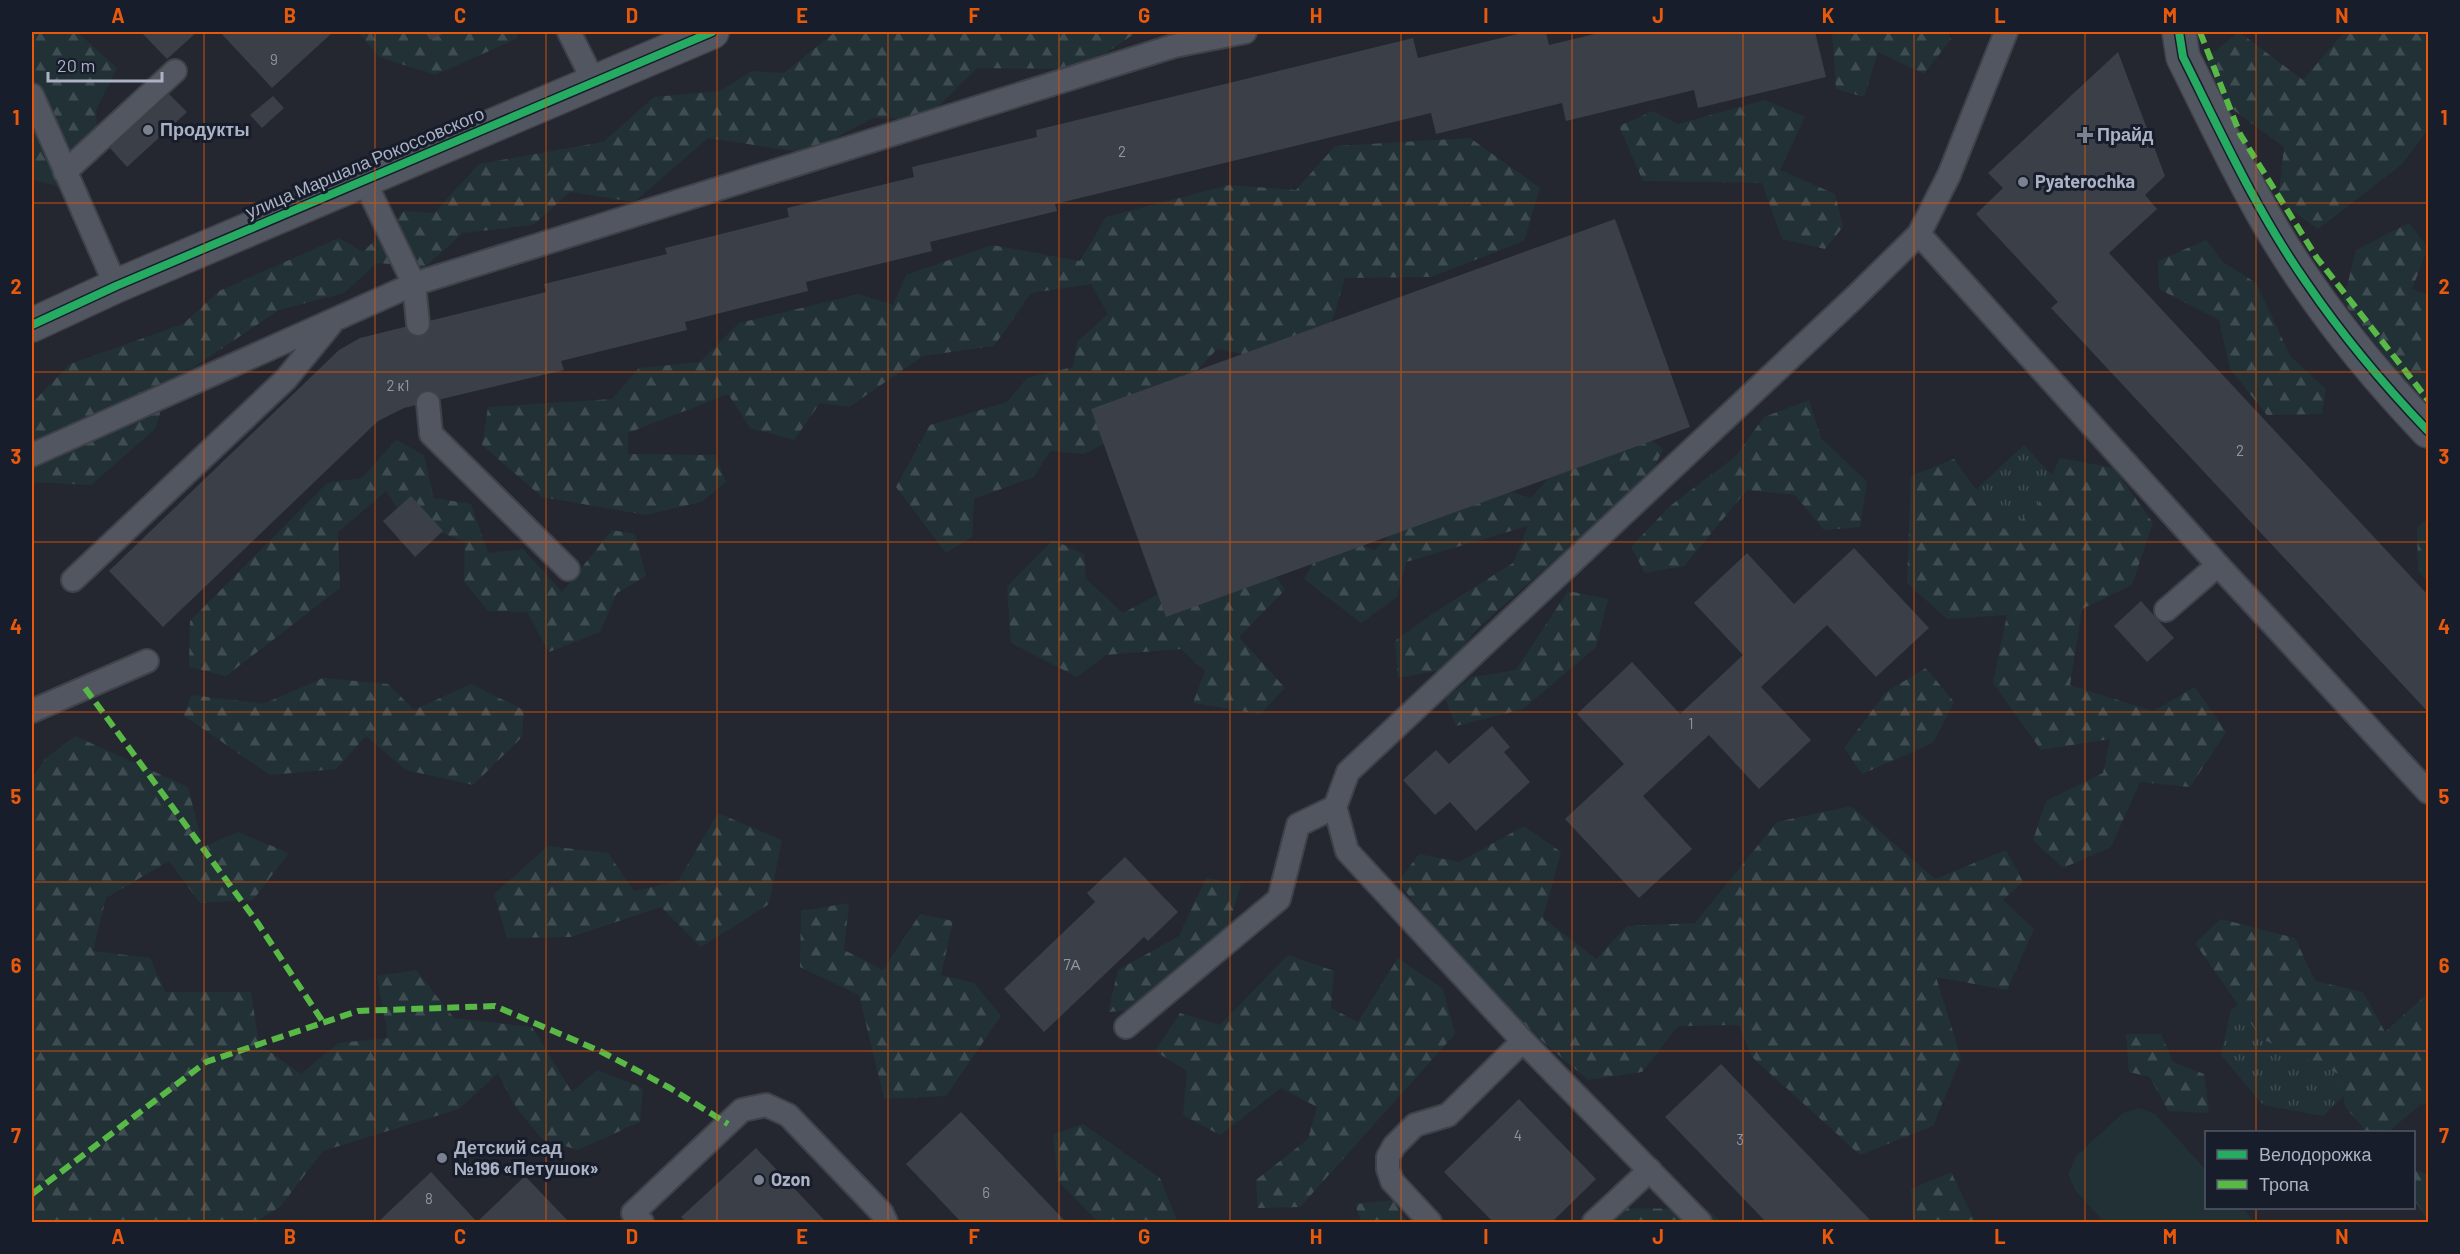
<svg xmlns="http://www.w3.org/2000/svg" width="2460" height="1254" font-family="Barlow,sans-serif">
<style>
.grass{fill:url(#grass-tufts)}
.forest{fill:url(#forest-firs)}
.pitch{fill:#213136}
.building{fill:#3b3f47}
.lines{fill:none;stroke-linecap:round;stroke-linejoin:round}
.service-casing{stroke:#40424a;stroke-width:26}
.minor-casing{stroke:#40424a;stroke-width:36}
.tertiary-casing{stroke:#40424a;stroke-width:36}
.service{stroke:#525660;stroke-width:22}
.minor{stroke:#525660;stroke-width:33}
.tertiary{stroke:#525660;stroke-width:33}
.quiet{stroke:#58b947;stroke-width:6;stroke-dasharray:12 6;stroke-linecap:butt}
.cycleway-casing{stroke:#171d2b;stroke-width:11}
.cycleway{stroke:#26ab63;stroke-width:8}
.grid{fill:none;stroke:#e8590c;stroke-width:1.5;stroke-opacity:0.55}
.poi-dot{fill:#7c8190;stroke:#171d2b;stroke-width:2}
.labels{text-anchor:middle;stroke-width:6;stroke-linejoin:round;paint-order:stroke}
.number-label{font-size:15px;fill:#8f95a5}
.poi-label{font-size:18px;font-weight:bold;fill:#abb2c4;stroke:#171d2b;text-anchor:start}
.street-label{font-size:18px;fill:#abb2c4;stroke:#171d2b}
.neatline{fill:none;stroke:#e8590c;stroke-width:2}
.grid-label{font-size:20px;text-anchor:middle;font-weight:bold;fill:#e8590c}
</style>
<defs>
<pattern id="grass-tufts" width="24" height="20" patternUnits="userSpaceOnUse" patternTransform="scale(1.5)"><rect width="24" height="20" fill="#213136"/><path d="M3 7l-1-3M5 7V3M7 7l1-3M15 17l-1-3M17 17v-4M19 17l1-3" fill="none" stroke="#3f4c51"/></pattern>
<pattern id="forest-firs" width="22" height="20" patternUnits="userSpaceOnUse" patternTransform="scale(1.5)"><rect width="22" height="20" fill="#213136"/><path d="M5 1l3.5 6h-7zM16 11l3.5 6h-7z" fill="#3f4c51"/></pattern>
</defs>
<rect width="100%" height="100%" fill="#242730"/>
<g class="grass">
<polygon points="2024,445 2083,509 2031,559 1971,494"/>
<polygon points="2256,989 2352,1088 2323,1116 2263,1105 2221,1055 2231,1010"/>
</g>
<g class="forest">
<polygon points="32,32 77,32 117,68 96,110 98,153 66,189 32,179"/>
<polygon points="358,32 519,32 516,39 435,75 379,57"/>
<polygon points="835,32 1137,32 1082,69 977,68 924,120 873,118 807,153 708,138 634,202 570,192 533,225 463,233 425,267 377,263 344,293 279,310 170,383 155,429 91,485 36,482 32,487 32,400 36,399 70,364 183,324 219,291 339,238 363,252 404,211 434,213 479,164 603,142 654,97 720,91 752,71 784,73"/>
<polygon points="1832,32 1947,32 1951,39 1924,74 1878,52 1864,97 1836,89"/>
<polygon points="2239,32 2303,80 2344,32 2428,32 2428,130 2401,165 2318,229 2278,201 2284,147 2224,103 2206,58"/>
<polygon points="1765,100 1805,117 1780,170 1835,194 1843,227 1825,249 1782,239 1762,183 1643,181 1619,126 1653,111 1678,124"/>
<polygon points="1470,138 1540,188 1524,241 1431,277 1345,278 1323,352 1300,365 1217,349 1152,419 1084,454 1050,451 1034,477 974,499 972,537 946,553 896,487 930,425 1007,402 1027,378 1073,367 1077,342 1108,314 1091,284 1031,293 994,346 923,356 849,407 820,403 794,440 750,428 728,394 628,433 628,454 715,455 726,482 701,502 646,515 542,497 482,445 488,407 612,399 639,368 700,362 739,323 859,294 893,305 906,275 992,245 1080,261 1106,217 1229,185 1296,190 1335,146"/>
<polygon points="2409,223 2428,248 2412,289 2428,295 2428,411 2343,302 2356,250"/>
<polygon points="2206,240 2223,262 2256,283 2291,357 2326,389 2322,414 2267,415 2230,369 2219,320 2159,289 2158,261"/>
<polygon points="1809,400 1821,438 1867,482 1860,527 1824,530 1795,495 1747,490 1684,566 1645,573 1631,547 1670,506 1735,457 1764,417"/>
<polygon points="1639,429 1663,449 1651,474 1477,629 1446,669 1398,678 1395,641 1432,614 1513,563 1528,526 1406,562 1397,597 1361,623 1304,579 1330,534 1375,550 1421,506 1470,480 1531,498 1563,461"/>
<polygon points="396,440 424,455 434,498 471,504 488,553 523,549 562,592 612,530 635,534 646,576 617,593 600,632 549,652 527,612 488,611 464,581 465,542 404,518 386,491 338,532 340,588 226,676 189,667 190,621 327,483 362,478"/>
<polygon points="2060,458 2114,468 2153,523 2132,585 2082,609 2070,685 2153,711 2195,687 2226,732 2190,787 2140,782 2111,847 2063,868 2033,840 2046,801 2103,773 2110,739 2041,750 1993,683 2007,615 1947,619 1907,583 1911,476 1954,459 2006,531 2036,509"/>
<polygon points="2428,519 2428,582 2418,571 2417,527"/>
<polygon points="1053,540 1084,554 1086,579 1123,613 1170,588 1270,568 1285,590 1239,637 1285,688 1260,714 1193,703 1205,671 1181,649 1106,655 1077,677 1011,643 1007,587"/>
<polygon points="1568,591 1608,599 1596,647 1523,709 1456,726 1445,699 1472,677 1516,670"/>
<polygon points="1926,668 1954,702 1933,743 1862,774 1844,748 1886,692"/>
<polygon points="323,678 388,684 414,710 471,684 524,710 522,737 473,785 406,770 366,736 336,769 270,775 183,715 192,695 263,704"/>
<polygon points="75,736 188,787 203,847 238,832 289,853 253,900 200,903 169,861 106,898 93,951 150,958 165,992 251,992 259,1044 301,1074 338,1043 388,1038 377,976 416,970 454,1018 532,1027 572,1092 597,1070 643,1088 640,1122 578,1150 542,1139 516,1107 498,1073 459,1109 323,1151 280,1207 255,1222 32,1222 32,778 45,759"/>
<polygon points="1851,806 1935,879 2006,850 2023,882 2003,900 2034,929 2007,990 1936,977 1961,1058 1933,1126 1860,1155 1752,1057 1739,1025 1678,1026 1642,1072 1588,1080 1486,993 1398,882 1419,854 1459,862 1524,826 1561,852 1543,918 1596,959 1627,926 1695,923 1777,822"/>
<polygon points="718,813 782,840 769,904 701,947 661,907 571,937 507,938 494,894 548,846 608,853 634,891 678,881"/>
<polygon points="1206,878 1241,884 1225,938 1153,1008 1108,1012 1118,970 1179,936"/>
<polygon points="849,903 844,950 883,970 920,914 953,921 941,975 974,983 1001,1016 946,1096 884,1099 859,995 800,967 801,911"/>
<polygon points="2221,919 2295,938 2315,981 2363,992 2385,1032 2428,993 2428,1104 2420,1105 2388,1132 2367,1132 2345,1107 2341,1075 2262,1039 2195,943"/>
<polygon points="1288,955 1334,971 1331,1008 1358,1022 1398,958 1443,989 1455,1034 1300,1207 1258,1208 1256,1180 1308,1139 1317,1107 1281,1088 1220,1135 1183,1115 1187,1071 1155,1051 1180,1013 1220,1025"/>
<polygon points="2126,1034 2161,1034 2173,1062 2204,1074 2209,1113 2168,1111 2150,1077 2129,1072"/>
<polygon points="1083,1124 1160,1178 1178,1222 1098,1222 1058,1181 1053,1134"/>
<polygon points="2414,1169 2428,1175 2428,1221 2416,1202 2414,1202"/>
<polygon points="1951,1172 1975,1222 1913,1222 1911,1189"/>
<polygon points="1394,1200 1407,1222 1361,1222 1355,1204"/>
<polygon points="1597,1208 1707,1209 1721,1222 1583,1222"/>
</g>
<polygon class="pitch" points="2139,1108 2155,1114 2206,1170 2206,1208 2242,1208 2255,1222 2104,1222 2075,1190 2068,1174 2076,1156 2123,1113"/>
<g class="building">
<polygon points="141,32 197,32 167,59"/>
<polygon points="220,32 333,32 272,88"/>
<polygon points="425,32 446,32 430,40"/>
<polygon points="1526,32 1546,32 1549,45 1603,32 1815,32 1826,77 1698,108 1694,90 1566,121 1562,103 1436,134 1431,113 1055,204 1057,211 930,242 932,251 806,282 808,291 685,322 687,330 561,361 564,370 404,408 378,421 163,627 109,571 339,350 360,338 546,292 544,284 667,254 665,248 789,217 787,208 914,177 912,167 1037,137 1036,130 1413,38 1418,58"/>
<polygon points="2118,52 2165,176 2145,195 2157,209 2109,253 2428,595 2428,712 2051,308 2058,302 1976,214 2003,188 1988,173"/>
<polygon points="169,94 187,112 127,167 110,148"/>
<polygon points="273,96 284,108 262,128 250,115"/>
<polygon points="1615,219 1690,427 1166,617 1091,409"/>
<polygon points="411,496 443,531 415,557 383,521"/>
<polygon points="1854,548 1929,628 1876,677 1827,625 1761,687 1811,740 1759,789 1709,735 1643,796 1692,849 1639,898 1565,819 1624,764 1577,714 1632,662 1680,714 1743,655 1694,603 1747,553 1794,604"/>
<polygon points="2141,601 2174,638 2147,662 2114,626"/>
<polygon points="1492,726 1510,747 1504,752 1530,782 1476,831 1450,802 1435,815 1403,780 1436,750 1449,764"/>
<polygon points="1125,857 1178,912 1148,941 1144,937 1044,1032 1004,989 1095,902 1087,893"/>
<polygon points="1721,1064 1872,1222 1766,1222 1665,1117"/>
<polygon points="1519,1099 1596,1179 1552,1222 1493,1222 1444,1172"/>
<polygon points="961,1112 1066,1222 961,1222 906,1164"/>
<polygon points="756,1148 826,1222 686,1222 681,1217"/>
<polygon points="431,1172 477,1222 525,1176 569,1222 378,1222"/>
</g>
<g class="lines">
<defs>
<g id="service">
<polyline points="569,32 594,82"/>
<polyline points="32,95 116,286"/>
<polyline points="65,172 175,71"/>
<polyline points="364,180 414,284 418,324"/>
<polyline points="1919,234 2218,565 2428,792"/>
<polyline points="428,403 431,434 568,569"/>
<polyline points="32,455 414,284 1174,46 1245,32"/>
<polyline points="73,580 286,379 331,324"/>
<polyline points="2166,610 2218,565"/>
<polyline points="32,711 147,661"/>
<polyline points="1126,1027 1279,899 1298,825 1335,807"/>
<polyline points="642,1222 633,1213 742,1110 766,1105 788,1115 882,1213 886,1222"/>
<polyline points="1430,1222 1392,1181 1388,1169 1388,1157 1394,1146 1415,1125 1448,1115 1523,1041"/>
<polyline points="1594,1222 1650,1170"/>
<polyline points="1700,1222 1523,1041 1347,851 1335,807 1348,772 1856,296 1919,234 1949,175 2006,32"/>
</g>
<path id="minor" d="M2179,32L2183,57C2221,133 2257,212 2306,282C2342,335 2384,385 2428,431"/>
<polyline id="tertiary" points="32,325 116,286 712,32"/>
</defs>
<use href="#service" class="service-casing"/>
<use href="#minor" class="minor-casing"/>
<use href="#tertiary" class="tertiary-casing"/>
<use href="#service" class="service"/>
<use href="#minor" class="minor"/>
<use href="#tertiary" class="tertiary"/>
<g class="quiet">
<polyline points="2200,32 2240,134 2317,258 2428,400"/>
<polyline points="85,688 257,922 323,1022"/>
<polyline points="32,1194 206,1062 358,1011 495,1006 602,1052 670,1088 728,1124"/>
</g>
<defs>
<g id="cycleway">
<path d="M2179,32L2183,57C2221,133 2257,212 2306,282C2342,335 2384,385 2428,431"/>
<polyline points="32,325 116,286 712,32"/>
</g>
</defs>
<use href="#cycleway" class="cycleway-casing"/>
<use href="#cycleway" class="cycleway"/>
</g>
<path class="grid" d="M204,32V1222M375,32V1222M546,32V1222M717,32V1222M888,32V1222M1059,32V1222M1230,32V1222M1401,32V1222M1572,32V1222M1743,32V1222M1914,32V1222M2085,32V1222M2256,32V1132M32,203H2428M32,372H2428M32,542H2428M32,712H2428M32,882H2428M32,1051H2428M2256,1208V1222"/>
<g class="poi-dot">
<circle cx="148" cy="130" r="6"/>
<path d="M2082 126h6v6h6v6h-6v6h-6v-6h-6v-6h6z"/>
<circle cx="2023" cy="182" r="6"/>
<circle cx="442" cy="1158" r="6"/>
<circle cx="759" cy="1180" r="6"/>
</g>
<g class="labels">
<g class="number-label">
<text x="274" y="65">9</text>
<text x="1122" y="157">2</text>
<text x="398" y="391">2 к1</text>
<text x="2240" y="456">2</text>
<text x="1691" y="729">1</text>
<text x="1072" y="970">7А</text>
<text x="1518" y="1141">4</text>
<text x="1740" y="1145">3</text>
<text x="986" y="1198">6</text>
<text x="429" y="1204">8</text>
</g>
<g class="poi-label">
<text x="160" y="136">Продукты</text>
<text x="2097" y="141">Прайд</text>
<text x="2035" y="188">Pyaterochka</text>
<text x="454" y="1154">Детский сад<tspan x="454" dy="21">№196 «Петушок»</tspan></text>
<text x="771" y="1186">Ozon</text>
</g>
<g class="street-label">
<text transform="translate(365 163) rotate(-23)" y="6">улица Маршала Рокоссовского</text>
</g>
</g>
<rect width="2460" height="1254" fill="none" stroke="#171d2b" stroke-width="66"/>
<rect x="2205" y="1131" width="210" height="78" fill="#171d2b" stroke="#525968" stroke-width="1.5"/>
<rect x="2217" y="1150" width="30" height="9" fill="#26ab63" stroke="#525968" stroke-width="1.5"/>
<text x="2259" y="1161" font-size="18" fill="#abb2c4">Велодорожка</text>
<rect x="2217" y="1180" width="30" height="9" fill="#58b947" stroke="#525968" stroke-width="1.5"/>
<text x="2259" y="1191" font-size="18" fill="#abb2c4">Тропа</text>
<path d="M48 72v9h114v-9" fill="none" stroke="#abb2c4" stroke-width="3"/>
<text x="57" y="72" font-size="18" fill="#abb2c4" stroke="#171d2b" stroke-width="4.5" paint-order="stroke">20 m</text>
<rect x="33" y="33" width="2394" height="1188" class="neatline"/>
<g class="grid-label">
<text x="118" y="23">A</text>
<text x="290" y="23">B</text>
<text x="460" y="23">C</text>
<text x="632" y="23">D</text>
<text x="802" y="23">E</text>
<text x="974" y="23">F</text>
<text x="1144" y="23">G</text>
<text x="1316" y="23">H</text>
<text x="1486" y="23">I</text>
<text x="1658" y="23">J</text>
<text x="1828" y="23">K</text>
<text x="2000" y="23">L</text>
<text x="2170" y="23">M</text>
<text x="2342" y="23">N</text>
<text x="16" y="125">1</text>
<text x="2444" y="125">1</text>
<text x="16" y="294">2</text>
<text x="2444" y="294">2</text>
<text x="16" y="464">3</text>
<text x="2444" y="464">3</text>
<text x="16" y="634">4</text>
<text x="2444" y="634">4</text>
<text x="16" y="804">5</text>
<text x="2444" y="804">5</text>
<text x="16" y="973">6</text>
<text x="2444" y="973">6</text>
<text x="16" y="1143">7</text>
<text x="2444" y="1143">7</text>
<text x="118" y="1244">A</text>
<text x="290" y="1244">B</text>
<text x="460" y="1244">C</text>
<text x="632" y="1244">D</text>
<text x="802" y="1244">E</text>
<text x="974" y="1244">F</text>
<text x="1144" y="1244">G</text>
<text x="1316" y="1244">H</text>
<text x="1486" y="1244">I</text>
<text x="1658" y="1244">J</text>
<text x="1828" y="1244">K</text>
<text x="2000" y="1244">L</text>
<text x="2170" y="1244">M</text>
<text x="2342" y="1244">N</text>
</g>
</svg>
